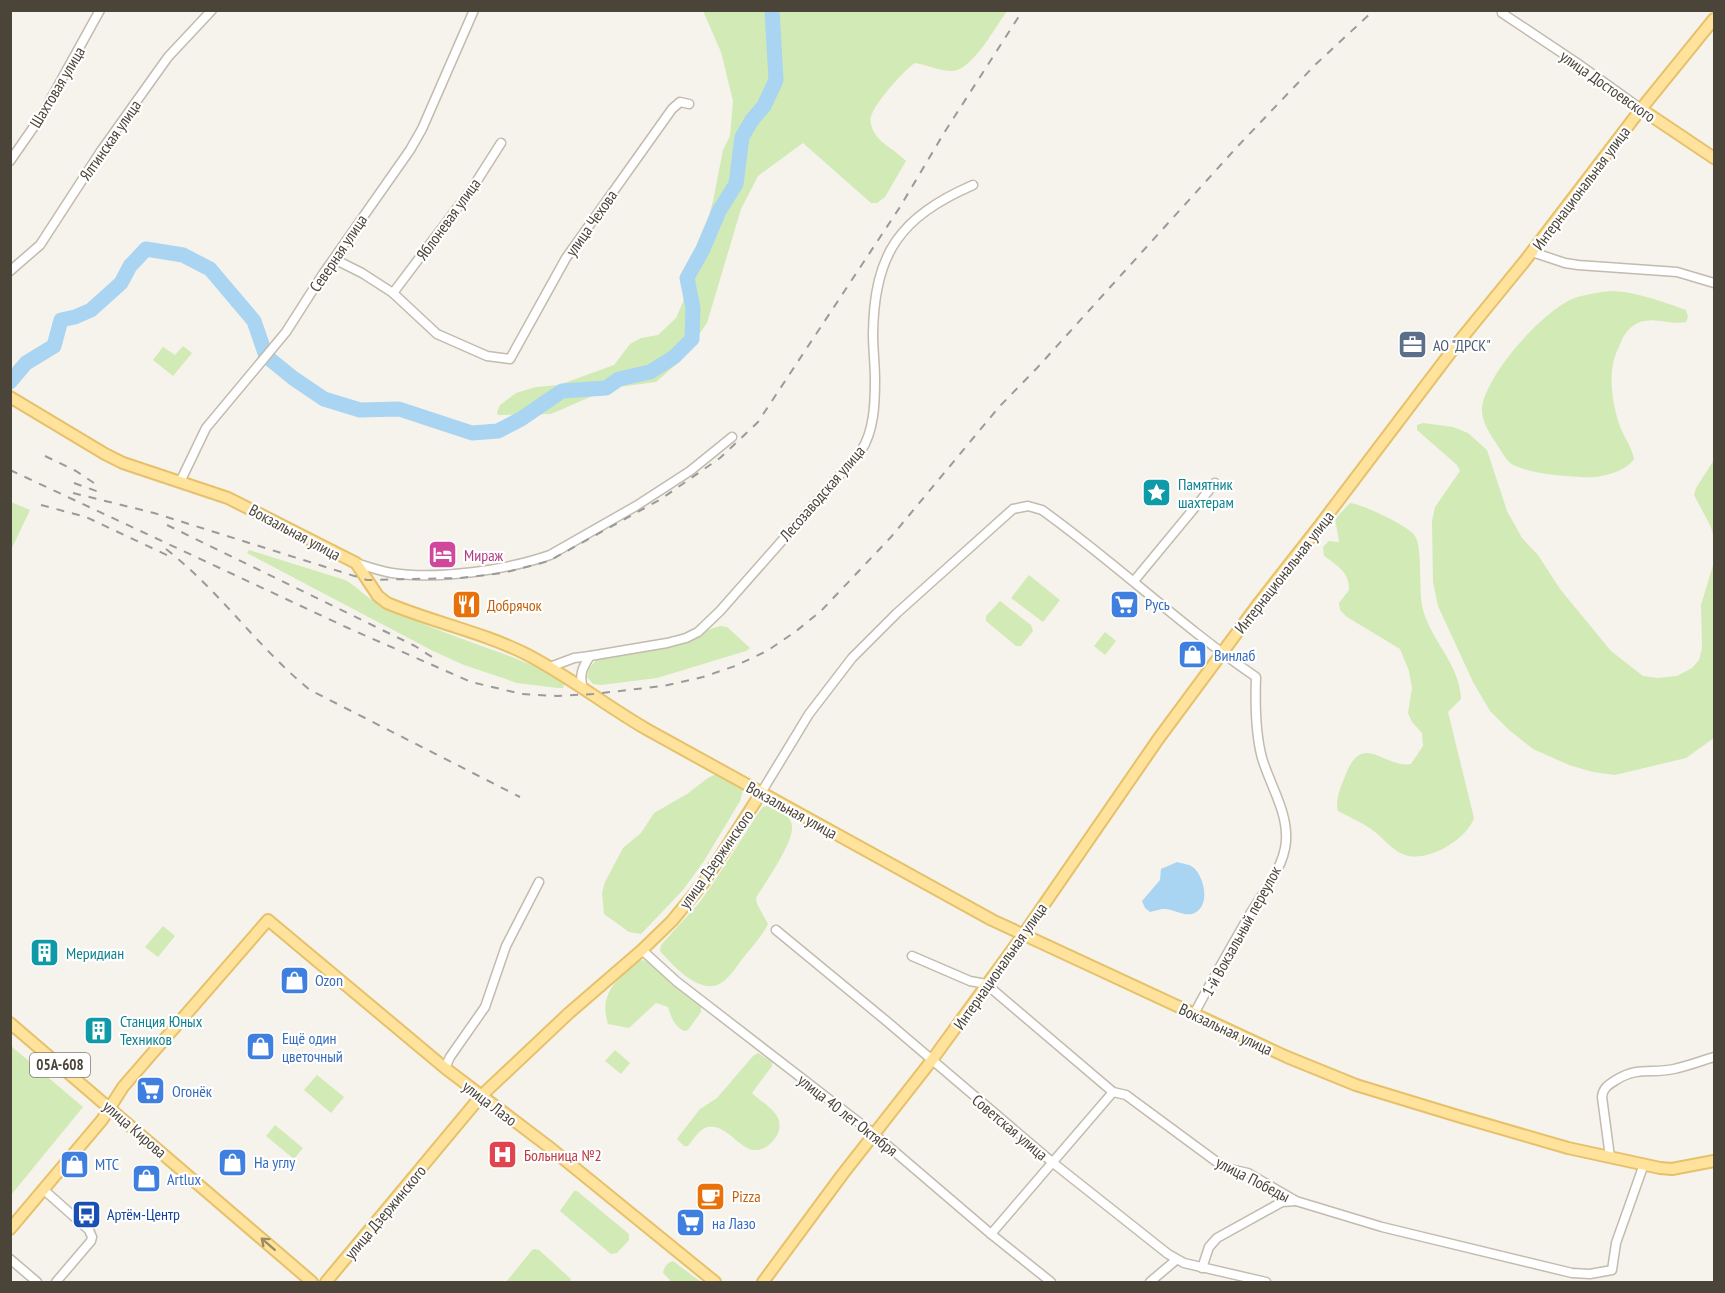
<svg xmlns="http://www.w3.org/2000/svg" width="1725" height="1293" font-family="'PT Sans Narrow',sans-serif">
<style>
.green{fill:#d2eab5}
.water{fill:#a9d4f2}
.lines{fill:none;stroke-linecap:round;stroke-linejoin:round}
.river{stroke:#a9d4f2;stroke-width:15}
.minor-casing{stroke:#c2bbae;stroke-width:11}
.major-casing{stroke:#e6c16a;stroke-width:14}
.minor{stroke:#fff;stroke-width:8}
.major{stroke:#ffe39c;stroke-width:10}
.rail{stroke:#9a9a9a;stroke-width:2;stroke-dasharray:8 8;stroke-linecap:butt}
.oneway{stroke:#9c8c66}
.labels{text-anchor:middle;stroke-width:4.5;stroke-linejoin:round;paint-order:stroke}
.shield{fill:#fff;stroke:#817c74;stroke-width:1.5}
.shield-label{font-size:15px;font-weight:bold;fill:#4b4439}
.street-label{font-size:16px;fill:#4b4439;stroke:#fff}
.service-label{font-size:16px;fill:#4e5e75;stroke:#fff;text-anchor:start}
.culture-label{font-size:16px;fill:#0d838f;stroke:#fff;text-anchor:start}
.hotel-label{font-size:16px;fill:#b23c85;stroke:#fff;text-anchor:start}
.shop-label{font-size:16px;fill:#366cbe;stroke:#fff;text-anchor:start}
.food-label{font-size:16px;fill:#c56008;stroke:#fff;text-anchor:start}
.health-label{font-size:16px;fill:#be3a42;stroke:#fff;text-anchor:start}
.transit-label{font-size:16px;fill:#164399;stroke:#fff;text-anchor:start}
</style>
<rect width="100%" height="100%" fill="#f6f3ec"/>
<g class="green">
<path d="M703,11H1007C996,26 972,71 952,71C940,71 927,65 915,63C904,70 877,101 872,114C869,119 871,127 874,132C880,144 897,151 906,161L885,197L877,203H871L803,143L758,176L741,209L707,323L680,361L656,382L611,388L551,414L498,415L497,412L500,405L516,393L536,387L559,385L614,365L630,344L641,338L658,335L676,318L683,302L690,257L703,237L713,201L723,150L730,136L733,101L721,52Z"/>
<path d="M1610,291C1634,291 1664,302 1686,310L1688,317L1686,322C1672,325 1658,318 1644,321C1633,323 1625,332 1621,342C1618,349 1614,357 1613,364C1609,384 1614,411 1621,429C1626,440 1632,448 1634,459C1625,473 1597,479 1580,477C1559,476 1533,474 1513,465C1506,461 1499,447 1494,440C1487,429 1479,416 1483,402C1493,368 1536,320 1566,302C1578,295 1596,293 1610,291Z"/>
<polygon points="183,346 192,353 173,376 153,360 163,347 175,355"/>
<polygon points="1423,423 1453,427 1468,433 1487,450 1507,511 1522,538 1538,555 1560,589 1611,651 1643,676 1658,678 1677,676 1692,668 1699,660 1702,648 1701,605 1714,562 1714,738 1686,758 1615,775 1593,772 1569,765 1533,749 1509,730 1490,711 1473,682 1438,606 1433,582 1432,521 1435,507 1460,471 1457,465 1417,430 1417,425"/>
<polygon points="1714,460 1714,539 1711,527 1694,495 1696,488"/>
<polygon points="11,502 30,510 11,550"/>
<path d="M1350,503C1362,504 1409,526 1415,536C1423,549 1418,591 1423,610C1432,642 1460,665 1461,699L1448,712L1474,818C1467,839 1428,863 1405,855C1392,851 1382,836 1371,829C1361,822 1349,817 1338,811C1335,801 1340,789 1344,779C1362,728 1383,769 1411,764L1423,746L1422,733L1412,722L1408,713L1412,688L1409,671L1400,649L1347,617L1340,610L1339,603L1349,590C1350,573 1337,565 1324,556L1323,547L1329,541L1338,542L1339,541L1335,519Z"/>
<path d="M249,550L345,580C358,587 366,598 379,604C423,627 471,641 517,659C529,664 558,675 564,685L563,688H558L517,683L464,665L433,651L247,553Z"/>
<polygon points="1029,575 1060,600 1043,622 1011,598"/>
<polygon points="1000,601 1031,625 1033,631 1021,646 1016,646 986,621 986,616"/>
<polygon points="720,626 727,627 750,648 746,651 657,678 601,685 593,684 587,677 589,668 601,655 666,643"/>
<polygon points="1105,632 1116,641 1105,655 1094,646"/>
<path d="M716,774C727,777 736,782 743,790L740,801L704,861L683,890L641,934L629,932L604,914L602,893L605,882L623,848L641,833L654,813L687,794L708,778Z"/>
<path d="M767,806C777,809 791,814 792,826C794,842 765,883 756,898L757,904L768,924C761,938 750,949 740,962C735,969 729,978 721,983C701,996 673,966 660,951L661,945L699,903L714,882L759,812L763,807Z"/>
<polygon points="163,926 175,936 158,957 145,947"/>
<path d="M643,960L650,963L701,1007V1012L688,1030L684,1031C674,1026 671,1017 668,1007L656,1003L629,1028L608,1024C598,993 618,979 638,961Z"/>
<polygon points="11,1046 83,1107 11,1195 10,1046"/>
<polygon points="615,1050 630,1063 621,1074 605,1061"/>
<path d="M758,1053L772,1062V1066L752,1093C763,1104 786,1114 778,1133C776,1138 771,1144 766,1147C743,1161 731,1123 708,1127C699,1129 694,1139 688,1146H684L677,1139L679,1136L700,1109L717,1098L753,1056Z"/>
<polygon points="317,1075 344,1097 331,1113 304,1090"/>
<polygon points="275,1125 303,1148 294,1159 266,1136"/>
<polygon points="574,1191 577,1191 629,1234 629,1240 617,1253 611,1254 560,1211"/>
<polygon points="535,1249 539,1250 571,1279 570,1282 506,1282 532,1250"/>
<path d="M673,1261L701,1282H669L670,1280L663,1273C664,1267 667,1263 673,1261Z"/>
</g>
<path class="water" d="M1177,862C1184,864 1190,864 1195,869C1205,880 1211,908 1192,914C1184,916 1173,909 1164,909C1160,909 1155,911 1150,912L1145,908L1142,901L1160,880L1161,869Z"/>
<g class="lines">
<polyline class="river" points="10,382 26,363 54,346 61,320 75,317 91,310 121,283 130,266 146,249 183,255 210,269 254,321 266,356 293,378 324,399 360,410 399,409 472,433 498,431 521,419 562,391 606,388 619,379 650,372 674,357 692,339 693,308 687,278 703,249 719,211 736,184 742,137 752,120 764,106 776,80 772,10"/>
<defs>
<g id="minor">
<polyline points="1502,13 1577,63 1641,109"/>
<polyline points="10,161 42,115 100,10"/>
<polyline points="1532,252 1565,263 1578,265 1677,272 1714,283"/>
<polyline points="334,259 362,273 393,293 437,334 487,356 510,359 566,258 672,109 680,102 689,104"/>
<polyline points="10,271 40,245 101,151 168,57 212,10"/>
<polyline points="393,293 473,187 501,143"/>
<polyline points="180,482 206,428 286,332 323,274 410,150 422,129 474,10"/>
<path d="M356,563C368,567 380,571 392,573C438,580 507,570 550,555L636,506L690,471L732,437"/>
<polyline points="1134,581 1215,483"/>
<polyline points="550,667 574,658 590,656"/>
<path d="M583,689C579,675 582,668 590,656L667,643L686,638L698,632L720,611L861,451C874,431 875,404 875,380C875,365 873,349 873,334C874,253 900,217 973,185"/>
<path d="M761,793L809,714L852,658L897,613L1013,509L1028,506L1042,510C1116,563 1181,626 1256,677C1255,704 1255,732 1262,758C1270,785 1288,812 1286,841C1284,868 1263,892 1250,914C1231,947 1212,980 1194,1014"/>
<polyline points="776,930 884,1019 1052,1162 1168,1254 1184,1263 1266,1282"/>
<polyline points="642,950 676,981 874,1134 991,1234 1051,1282"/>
<polyline points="912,956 970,981 986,984 1113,1092 1126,1095 1225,1168 1248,1173 1296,1201 1382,1227 1572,1273 1590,1274 1612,1270 1616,1243 1644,1164"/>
<polyline points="445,1068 450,1057 485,1007 506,946 539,882"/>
<path d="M1610,1157L1602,1097C1603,1088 1608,1085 1616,1080C1639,1066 1651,1074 1674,1069C1688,1066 1701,1061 1714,1057"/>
<polyline points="44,1190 89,1230 92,1237 91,1241 56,1282"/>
<polyline points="991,1234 1113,1092"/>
<polyline points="10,1259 37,1282"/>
<polyline points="1202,1268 1209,1247 1217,1238 1282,1202 1296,1201"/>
<polyline points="1150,1282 1176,1260"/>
</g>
<g id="major">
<polyline points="1641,109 1714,158"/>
<path d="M10,397L105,454L123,463L228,498L356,563L378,596L387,603C432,622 482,632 526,654C569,676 606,706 648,730L992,920L1287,1057L1356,1085L1461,1117L1568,1148L1660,1168L1672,1169L1714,1161"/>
<polyline points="10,1023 312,1282"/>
<polyline points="10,1229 102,1120 123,1087 268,920 445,1068 549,1147 715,1282"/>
<polyline points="326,1282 481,1096 569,1013 642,950 672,921 704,882 761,793"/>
<polyline points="763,1282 842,1175 932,1060 1023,935 1159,738 1259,603 1320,525 1457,344 1524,262 1641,109 1714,19"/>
</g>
</defs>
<use href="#minor" class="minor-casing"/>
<use href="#major" class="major-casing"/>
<use href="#minor" class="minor"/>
<use href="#major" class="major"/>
<g class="rail">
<polyline points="45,456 76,471 97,485"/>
<polyline points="10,470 348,628 471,682 522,694 557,696 593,694 663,686 703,677 735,666 767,651 795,632 821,611 891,537 999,407 1037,368 1237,147 1315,65 1374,10"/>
<polyline points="74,483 102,493"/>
<polyline points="73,493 154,513 367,580 460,578 503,573 549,561 661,499 720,458 758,422 900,207 944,133 1023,10"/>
<polyline points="41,505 86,517 171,557"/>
<polyline points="167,525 415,646 435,659"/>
<path d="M166,549C220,591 258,648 310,690L520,797"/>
</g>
</g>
<defs><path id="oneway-shaft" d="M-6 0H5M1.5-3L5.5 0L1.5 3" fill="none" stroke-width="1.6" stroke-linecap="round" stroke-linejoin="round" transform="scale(1.5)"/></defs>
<use class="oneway" href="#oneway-shaft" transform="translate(268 1244) rotate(-139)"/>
<defs>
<symbol id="office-square" viewBox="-11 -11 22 22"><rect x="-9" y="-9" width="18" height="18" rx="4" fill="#5c6f8a" stroke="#fff"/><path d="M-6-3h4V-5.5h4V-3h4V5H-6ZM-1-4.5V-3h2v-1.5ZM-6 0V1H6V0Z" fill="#fff"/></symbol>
<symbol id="sight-square" viewBox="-11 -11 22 22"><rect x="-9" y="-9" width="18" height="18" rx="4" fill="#0f9aa8" stroke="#fff"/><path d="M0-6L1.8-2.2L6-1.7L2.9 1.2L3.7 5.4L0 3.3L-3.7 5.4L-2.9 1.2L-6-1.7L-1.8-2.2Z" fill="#fff"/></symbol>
<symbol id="hotel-square" viewBox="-11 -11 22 22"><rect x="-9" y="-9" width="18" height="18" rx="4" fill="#d1479c" stroke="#fff"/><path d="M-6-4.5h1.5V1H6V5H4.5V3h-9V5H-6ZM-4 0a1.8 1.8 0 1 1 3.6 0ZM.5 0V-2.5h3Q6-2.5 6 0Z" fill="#fff"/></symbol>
<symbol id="supermarket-square" viewBox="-11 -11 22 22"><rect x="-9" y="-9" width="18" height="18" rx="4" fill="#3f7fe0" stroke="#fff"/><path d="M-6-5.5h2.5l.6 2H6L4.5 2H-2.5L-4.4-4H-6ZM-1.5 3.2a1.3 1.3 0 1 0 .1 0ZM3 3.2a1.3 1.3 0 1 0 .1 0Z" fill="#fff"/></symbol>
<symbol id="restaurant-square" viewBox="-11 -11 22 22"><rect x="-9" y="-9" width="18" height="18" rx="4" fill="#e8710a" stroke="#fff"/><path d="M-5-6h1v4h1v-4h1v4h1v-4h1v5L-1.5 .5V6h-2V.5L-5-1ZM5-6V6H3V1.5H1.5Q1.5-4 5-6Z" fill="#fff"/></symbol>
<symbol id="shop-square" viewBox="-11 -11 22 22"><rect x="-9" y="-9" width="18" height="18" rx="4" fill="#3f7fe0" stroke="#fff"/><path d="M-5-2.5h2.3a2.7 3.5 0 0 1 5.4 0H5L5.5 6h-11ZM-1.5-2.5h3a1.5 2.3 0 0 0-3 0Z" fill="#fff"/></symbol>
<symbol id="building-square" viewBox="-11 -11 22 22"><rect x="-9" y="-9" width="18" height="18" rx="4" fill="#0f9aa8" stroke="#fff"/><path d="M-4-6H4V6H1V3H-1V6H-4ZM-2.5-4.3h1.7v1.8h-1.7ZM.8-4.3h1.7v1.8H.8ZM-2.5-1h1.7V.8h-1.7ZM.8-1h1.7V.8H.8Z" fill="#fff"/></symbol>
<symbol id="hospital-square" viewBox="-11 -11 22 22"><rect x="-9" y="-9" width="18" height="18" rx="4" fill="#e0444e" stroke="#fff"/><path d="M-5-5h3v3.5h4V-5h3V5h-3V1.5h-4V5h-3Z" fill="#fff"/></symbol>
<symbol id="cafe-square" viewBox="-11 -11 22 22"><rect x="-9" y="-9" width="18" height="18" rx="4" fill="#e8710a" stroke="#fff"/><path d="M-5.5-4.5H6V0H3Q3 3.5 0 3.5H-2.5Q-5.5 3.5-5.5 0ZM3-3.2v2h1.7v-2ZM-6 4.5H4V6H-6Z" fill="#fff"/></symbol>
<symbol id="bus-square" viewBox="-11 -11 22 22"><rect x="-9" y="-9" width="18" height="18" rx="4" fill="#1a4fb4" stroke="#fff"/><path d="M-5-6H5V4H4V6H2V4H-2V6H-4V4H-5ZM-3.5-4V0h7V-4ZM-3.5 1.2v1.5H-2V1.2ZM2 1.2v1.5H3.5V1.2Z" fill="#fff"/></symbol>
</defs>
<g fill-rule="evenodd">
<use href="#office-square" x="1396" y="328" width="33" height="33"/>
<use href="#sight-square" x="1140" y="476" width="33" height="33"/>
<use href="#hotel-square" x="426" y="538" width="33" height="33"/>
<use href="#supermarket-square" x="1108" y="588" width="33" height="33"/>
<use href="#restaurant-square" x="450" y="588" width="33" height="33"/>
<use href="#shop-square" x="1176" y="638" width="33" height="33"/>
<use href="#building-square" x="28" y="936" width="33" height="33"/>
<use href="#shop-square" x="278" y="964" width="33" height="33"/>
<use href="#building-square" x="82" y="1014" width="33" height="33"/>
<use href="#shop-square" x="244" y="1030" width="33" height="33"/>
<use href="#supermarket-square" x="134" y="1074" width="33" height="33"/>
<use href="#hospital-square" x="486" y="1138" width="33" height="33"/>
<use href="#shop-square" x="216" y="1146" width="33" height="33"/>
<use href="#shop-square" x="58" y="1148" width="33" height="33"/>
<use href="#shop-square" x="130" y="1162" width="33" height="33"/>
<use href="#cafe-square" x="694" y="1180" width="33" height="33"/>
<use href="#bus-square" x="70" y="1198" width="33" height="33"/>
<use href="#supermarket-square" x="674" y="1206" width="33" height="33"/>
</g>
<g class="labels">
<rect class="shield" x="30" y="1053" width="60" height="24" rx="4.5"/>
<g class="shield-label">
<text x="60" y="1070">05А-608</text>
</g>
<g class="street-label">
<text transform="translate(1608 86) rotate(35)" y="6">улица Достоевского</text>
<text transform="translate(57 87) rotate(-59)" y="6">Шахтовая улица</text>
<text transform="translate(110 140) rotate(-55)" y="6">Ялтинская улица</text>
<text transform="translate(1581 188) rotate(-53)" y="6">Интернациональная улица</text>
<text transform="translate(448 219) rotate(-54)" y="6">Яблоневая улица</text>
<text transform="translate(591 223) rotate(-55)" y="6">улица Чехова</text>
<text transform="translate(338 253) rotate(-56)" y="6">Северная улица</text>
<text transform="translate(822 493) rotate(-49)" y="6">Лесозаводская улица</text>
<text transform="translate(295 532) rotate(28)" y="6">Вокзальная улица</text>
<text transform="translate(1284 572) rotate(-52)" y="6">Интернациональная улица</text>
<text transform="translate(792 810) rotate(29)" y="6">Вокзальная улица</text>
<text transform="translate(716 859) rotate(-55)" y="6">улица Дзержинского</text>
<text transform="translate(1241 931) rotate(-61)" y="6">1-й Вокзальный переулок</text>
<text transform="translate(1000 966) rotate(-55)" y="6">Интернациональная улица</text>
<text transform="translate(1226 1029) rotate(25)" y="6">Вокзальная улица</text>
<text transform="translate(490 1103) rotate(37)" y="6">улица Лазо</text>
<text transform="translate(848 1115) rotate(38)" y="6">улица 40 лет Октября</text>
<text transform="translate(1010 1127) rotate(40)" y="6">Советская улица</text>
<text transform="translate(135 1129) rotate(41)" y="6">улица Кирова</text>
<text transform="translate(1253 1179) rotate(27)" y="6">улица Победы</text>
<text transform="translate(385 1212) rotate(-50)" y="6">улица Дзержинского</text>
</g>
<g class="service-label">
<text x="1433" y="351">АО "ДРСК"</text>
</g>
<g class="culture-label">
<text x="1178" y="490">Памятник<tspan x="1178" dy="18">шахтерам</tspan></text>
<text x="66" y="959">Меридиан</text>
<text x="120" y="1027">Станция Юных<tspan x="120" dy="18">Техников</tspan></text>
</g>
<g class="hotel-label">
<text x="464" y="561">Мираж</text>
</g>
<g class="shop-label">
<text x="1145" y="610">Русь</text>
<text x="1214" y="661">Винлаб</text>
<text x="315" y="986">Ozon</text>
<text x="282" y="1044">Ещё один<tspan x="282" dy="18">цветочный</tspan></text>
<text x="172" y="1097">Огонёк</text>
<text x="254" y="1168">На углу</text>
<text x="95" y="1170">МТС</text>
<text x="167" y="1185">Artlux</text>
<text x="712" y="1229">на Лазо</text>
</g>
<g class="food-label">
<text x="487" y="611">Добрячок</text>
<text x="732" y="1202">Pizza</text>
</g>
<g class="health-label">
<text x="524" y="1161">Больница №2</text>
</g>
<g class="transit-label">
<text x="107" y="1220">Артём-Центр</text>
</g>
</g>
<rect width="1725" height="1293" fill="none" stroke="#4b4439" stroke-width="24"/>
</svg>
